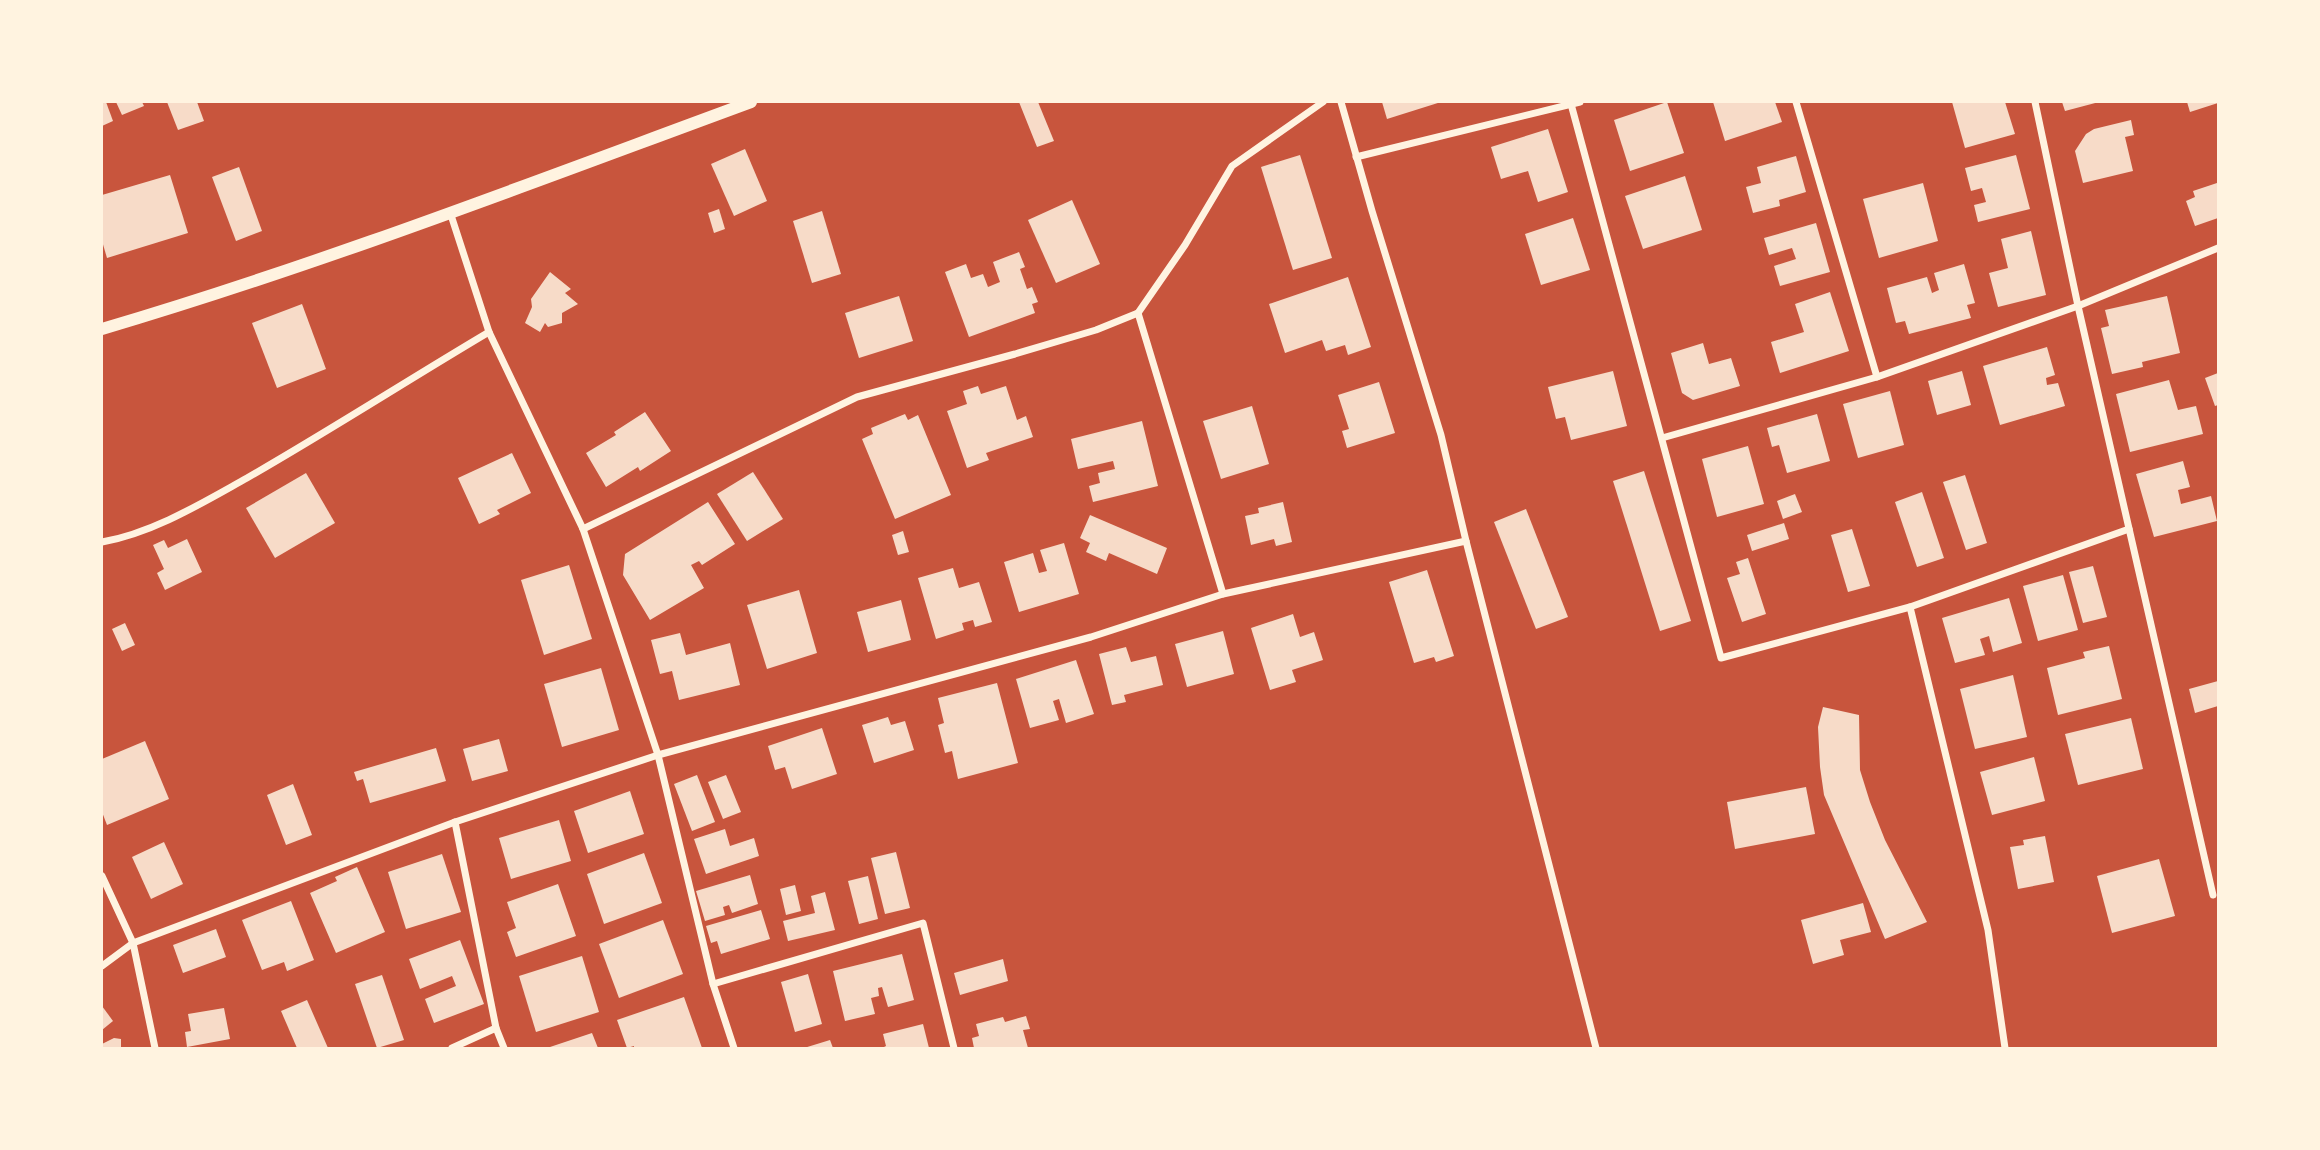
<svg xmlns="http://www.w3.org/2000/svg" width="2320" height="1150" font-family="Karla,sans-serif">
<style>
.building{fill:#f7dbc8}
.lines{fill:none;stroke-linecap:round;stroke-linejoin:round}
.minor{stroke:#fff3e0;stroke-width:7}
.tertiary{stroke:#fff3e0;stroke-width:12}
</style>
<rect width="100%" height="100%" fill="#c8553d"/>
<g class="building">
<polygon points="102,102 106,102 113,121 102,126"/>
<polygon points="116,102 142,102 144,106 122,115"/>
<polygon points="167,102 197,102 204,121 178,130"/>
<polygon points="1019,102 1038,102 1054,141 1037,147"/>
<polygon points="1382,102 1441,102 1387,119"/>
<polygon points="1667,102 1684,153 1630,171 1614,120"/>
<polygon points="1713,102 1775,102 1782,122 1725,141"/>
<polygon points="1952,102 2005,102 2015,134 1965,148"/>
<polygon points="2062,102 2099,102 2065,111"/>
<polygon points="2187,102 2218,102 2218,103 2190,112"/>
<polygon points="2131,120 2134,135 2125,137 2133,171 2083,183 2075,151 2086,134 2094,129"/>
<polygon points="1548,129 1568,192 1538,202 1528,171 1501,179 1491,147"/>
<polygon points="745,149 767,201 734,216 711,164"/>
<polygon points="1300,155 1332,258 1293,270 1261,167"/>
<polygon points="2016,155 2030,209 1978,222 1974,205 1986,202 1982,188 1971,191 1965,168"/>
<polygon points="1796,156 1806,192 1779,200 1780,206 1753,213 1746,187 1761,183 1757,167"/>
<polygon points="239,167 262,231 236,241 212,177"/>
<polygon points="170,175 188,233 107,258 102,241 102,195"/>
<polygon points="1685,176 1702,230 1643,249 1625,196"/>
<polygon points="1923,183 1938,241 1879,258 1863,199"/>
<polygon points="2217,183 2218,218 2195,226 2186,201 2195,197 2193,191"/>
<polygon points="1072,200 1100,264 1056,283 1028,220"/>
<polygon points="719,209 725,229 714,233 708,213"/>
<polygon points="822,211 841,274 812,283 793,221"/>
<polygon points="1573,218 1590,270 1541,285 1525,234"/>
<polygon points="1816,223 1830,272 1780,286 1774,266 1796,259 1792,248 1769,255 1764,238"/>
<polygon points="2031,231 2046,295 1998,307 1989,273 2008,268 2001,239"/>
<polygon points="1019,252 1025,267 1020,269 1027,289 1032,287 1038,302 1032,304 1035,313 969,337 945,272 966,264 971,278 983,274 988,287 1000,282 993,262"/>
<polygon points="1964,264 1975,303 1967,305 1971,318 1909,334 1905,321 1896,323 1887,288 1927,277 1932,293 1939,290 1934,273"/>
<polygon points="550,272 571,289 565,293 578,304 562,313 562,323 548,327 545,323 540,332 525,323 532,307 531,299"/>
<polygon points="1348,277 1371,347 1348,355 1345,345 1326,351 1322,340 1285,353 1269,304"/>
<polygon points="1830,292 1849,351 1780,373 1771,342 1804,332 1795,304"/>
<polygon points="899,296 913,341 859,358 845,313"/>
<polygon points="2167,296 2180,353 2142,362 2143,367 2112,374 2101,328 2109,326 2105,310"/>
<polygon points="302,304 326,369 277,388 252,323"/>
<polygon points="1703,343 1709,364 1731,358 1740,386 1693,400 1682,393 1671,353"/>
<polygon points="2047,347 2055,375 2046,378 2047,385 2058,383 2065,406 2000,425 1983,366"/>
<polygon points="1613,371 1627,426 1571,440 1565,417 1556,419 1548,387"/>
<polygon points="1962,371 1971,405 1937,415 1928,381"/>
<polygon points="2218,373 2218,405 2215,406 2205,378"/>
<polygon points="2169,380 2178,410 2196,406 2203,434 2130,452 2116,394"/>
<polygon points="1379,382 1395,433 1347,448 1342,431 1349,429 1338,395"/>
<polygon points="978,386 981,394 1006,386 1017,420 1026,416 1033,437 986,453 989,460 967,468 947,411 967,404 963,391"/>
<polygon points="1890,391 1904,445 1858,458 1843,404"/>
<polygon points="1252,406 1269,464 1221,479 1203,421"/>
<polygon points="645,412 671,451 640,471 638,467 606,487 586,453 616,435 614,432"/>
<polygon points="905,414 908,420 918,415 951,495 895,519 862,439 873,434 871,428"/>
<polygon points="1817,414 1830,461 1787,473 1779,445 1772,447 1767,428"/>
<polygon points="1142,421 1158,486 1093,502 1089,486 1100,483 1098,473 1115,469 1113,461 1078,469 1071,439"/>
<polygon points="1748,446 1764,504 1717,517 1702,459"/>
<polygon points="512,453 531,493 497,510 500,514 479,524 458,478"/>
<polygon points="2183,461 2190,487 2178,490 2181,504 2211,496 2217,521 2154,537 2136,474"/>
<polygon points="1644,471 1691,621 1660,631 1613,481"/>
<polygon points="753,472 783,519 747,541 717,494"/>
<polygon points="306,473 335,523 275,558 246,508"/>
<polygon points="1965,475 1987,543 1966,550 1943,482"/>
<polygon points="1922,492 1944,558 1917,567 1895,502"/>
<polygon points="1795,494 1802,512 1783,519 1777,501"/>
<polygon points="708,502 735,544 702,565 699,561 691,565 704,588 650,620 623,575 625,554"/>
<polygon points="1283,502 1292,542 1276,546 1274,539 1251,545 1245,516 1259,513 1258,508"/>
<polygon points="1526,509 1568,617 1536,629 1494,522"/>
<polygon points="1090,515 1167,548 1157,574 1109,553 1106,561 1086,552 1090,543 1080,538"/>
<polygon points="1784,523 1789,539 1752,551 1747,535"/>
<polygon points="1852,529 1870,586 1848,592 1831,535"/>
<polygon points="903,531 909,552 898,555 892,535"/>
<polygon points="187,539 202,572 165,590 157,573 164,569 153,545 164,540 168,548"/>
<polygon points="1064,543 1079,594 1019,612 1004,562 1033,553 1039,573 1047,571 1040,550"/>
<polygon points="1748,558 1766,614 1742,622 1727,578 1740,574 1736,562"/>
<polygon points="569,565 592,639 544,655 521,580"/>
<polygon points="2093,566 2107,617 2083,623 2069,572"/>
<polygon points="953,568 959,588 979,582 992,622 975,627 973,620 962,623 964,630 936,639 918,578"/>
<polygon points="1427,570 1454,656 1436,662 1434,657 1414,663 1389,582"/>
<polygon points="2063,575 2078,630 2038,641 2023,586"/>
<polygon points="799,590 817,653 767,669 747,605"/>
<polygon points="2009,598 2022,643 1993,652 1989,636 1980,639 1985,655 1955,663 1942,618"/>
<polygon points="901,600 911,640 868,652 857,612"/>
<polygon points="1293,614 1300,637 1314,632 1323,660 1292,670 1296,682 1270,690 1251,628"/>
<polygon points="125,623 135,645 122,651 112,629"/>
<polygon points="1223,631 1234,674 1187,687 1175,644"/>
<polygon points="680,633 686,655 730,643 740,685 679,700 672,671 660,674 651,640"/>
<polygon points="2109,646 2122,699 2058,715 2047,668 2085,658 2083,652"/>
<polygon points="1126,647 1131,662 1156,656 1163,685 1124,695 1126,702 1112,705 1099,654"/>
<polygon points="1076,660 1094,714 1066,723 1059,699 1053,701 1059,720 1030,728 1016,679"/>
<polygon points="601,668 619,730 562,747 544,684"/>
<polygon points="2013,675 2027,737 1975,749 1960,689"/>
<polygon points="2218,681 2218,706 2195,713 2189,689"/>
<polygon points="997,683 1018,763 958,779 952,751 945,753 938,725 944,723 938,698"/>
<polygon points="1823,707 1859,715 1860,770 1870,802 1885,840 1927,922 1885,939 1824,795 1820,767 1818,727"/>
<polygon points="888,717 891,725 905,721 914,750 874,763 862,725"/>
<polygon points="2131,718 2143,769 2078,785 2065,734"/>
<polygon points="822,728 837,774 792,789 785,767 775,770 768,746"/>
<polygon points="499,739 508,771 472,781 463,749"/>
<polygon points="145,741 169,799 107,825 102,812 102,759"/>
<polygon points="436,748 446,781 370,803 363,779 357,781 354,772"/>
<polygon points="2034,757 2045,801 1992,815 1980,772"/>
<polygon points="697,775 715,822 692,831 674,784"/>
<polygon points="726,775 741,812 723,819 708,782"/>
<polygon points="293,784 312,835 286,845 267,795"/>
<polygon points="1806,787 1815,834 1735,849 1727,802"/>
<polygon points="630,791 644,834 588,853 574,811"/>
<polygon points="559,820 571,861 511,879 499,838"/>
<polygon points="725,829 730,846 754,838 759,856 706,874 694,839"/>
<polygon points="2045,836 2054,882 2018,889 2010,847 2024,845 2023,840"/>
<polygon points="164,842 183,884 151,899 132,857"/>
<polygon points="896,852 910,908 885,914 871,858"/>
<polygon points="644,853 662,903 604,924 587,874"/>
<polygon points="442,854 461,912 406,929 388,872"/>
<polygon points="2159,859 2175,916 2112,933 2097,876"/>
<polygon points="357,867 385,932 336,953 310,893 337,881 335,877"/>
<polygon points="750,875 758,904 732,913 729,905 723,907 725,915 705,921 696,891"/>
<polygon points="868,876 878,919 859,924 848,881"/>
<polygon points="558,884 576,936 516,957 507,932 516,928 507,902"/>
<polygon points="795,885 801,911 786,915 780,889"/>
<polygon points="825,892 835,930 788,941 783,921 815,913 811,896"/>
<polygon points="291,901 314,960 287,971 284,962 262,970 242,920"/>
<polygon points="1863,903 1871,932 1840,940 1844,955 1813,964 1801,920"/>
<polygon points="761,910 770,939 721,954 717,941 711,943 706,926"/>
<polygon points="663,920 683,974 619,998 599,944"/>
<polygon points="216,929 226,957 183,973 173,945"/>
<polygon points="460,940 484,1004 434,1023 425,999 456,986 452,976 420,989 409,959"/>
<polygon points="902,954 914,1000 888,1007 882,987 878,988 879,996 871,998 875,1014 845,1021 833,971"/>
<polygon points="582,956 599,1012 536,1032 519,976"/>
<polygon points="1003,959 1008,981 960,995 954,973"/>
<polygon points="808,974 822,1024 795,1032 781,982"/>
<polygon points="382,975 404,1040 377,1048 355,984"/>
<polygon points="684,997 702,1048 634,1048 634,1046 627,1048 617,1020"/>
<polygon points="307,1000 328,1048 297,1048 281,1011"/>
<polygon points="102,1006 113,1021 102,1030"/>
<polygon points="224,1008 230,1039 187,1047 185,1032 191,1031 188,1014"/>
<polygon points="1026,1016 1030,1029 1023,1030 1028,1048 974,1048 972,1038 979,1036 976,1024 1003,1017 1005,1022"/>
<polygon points="923,1024 929,1048 882,1048 886,1046 883,1034"/>
<polygon points="592,1033 598,1048 547,1048"/>
<polygon points="114,1038 121,1039 121,1048 102,1048 102,1044"/>
<polygon points="830,1040 833,1048 804,1048"/>
</g>
<g class="lines">
<g class="minor">
<polyline points="1341,102 1372,211 1441,435 1466,541 1596,1048"/>
<polyline points="1796,102 1877,377"/>
<polyline points="2035,102 2078,306 2213,895"/>
<polyline points="1571,104 1721,658 1910,607 2129,529"/>
<polyline points="1356,157 1580,102"/>
<polyline points="450,212 489,332 583,529 658,755 713,984 734,1048"/>
<polyline points="1138,313 1223,594"/>
<polyline points="1662,438 1877,377 2078,306 2218,248"/>
<polyline points="583,529 857,397 1015,354 1096,330 1138,313 1185,245 1232,166 1323,102"/>
<path d="M102,542C153,533 202,503 247,478C329,431 408,380 489,332"/>
<polyline points="1910,607 1988,930 2005,1048"/>
<polyline points="455,822 496,1028 504,1048"/>
<polyline points="102,876 133,943 155,1048"/>
<polyline points="102,966 133,943 455,822 658,755 1091,637 1223,594 1466,541"/>
<polyline points="713,984 923,923 954,1048"/>
<polyline points="452,1048 496,1028"/>
</g>
<path class="tertiary" d="M102,329C322,264 536,181 751,102"/>
</g>
<rect width="2320" height="1150" fill="none" stroke="#fff3e0" stroke-width="206"/>
</svg>
